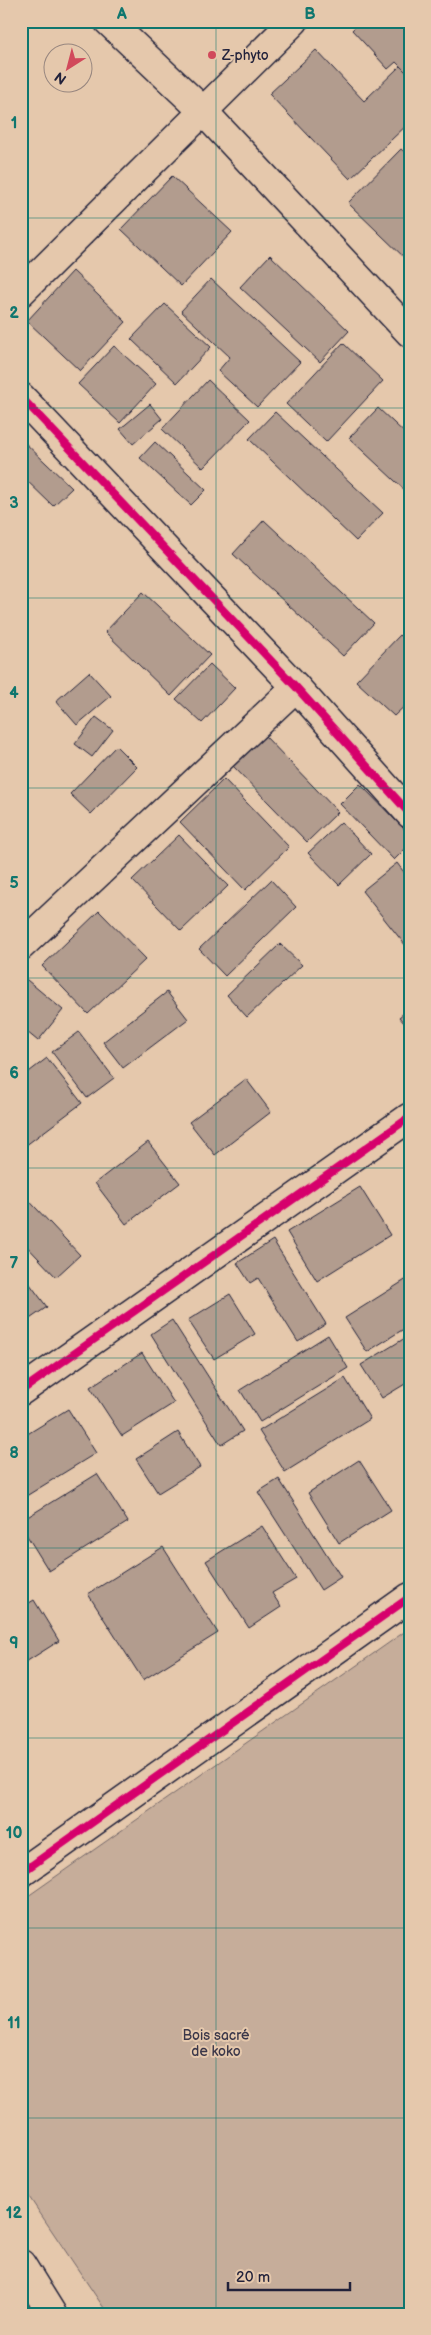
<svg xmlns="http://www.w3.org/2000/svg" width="431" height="2335" font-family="'Balsamiq Sans',sans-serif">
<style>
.green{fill:#c6ad9a;stroke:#74686a}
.building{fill:#b29c8e;stroke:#22223b}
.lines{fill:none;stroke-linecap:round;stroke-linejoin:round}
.minor-casing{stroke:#22223b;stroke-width:31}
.minor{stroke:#e5c8ac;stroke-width:28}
.cycleway-casing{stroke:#e5c8ac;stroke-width:11}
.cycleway{stroke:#d6006c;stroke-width:8}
.grid{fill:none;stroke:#0f766e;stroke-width:1;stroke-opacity:0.55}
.poi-dot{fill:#d1495b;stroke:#e5c8ac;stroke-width:2}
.labels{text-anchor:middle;stroke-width:4;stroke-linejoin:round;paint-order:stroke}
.poi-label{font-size:14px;fill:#22223b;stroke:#e5c8ac;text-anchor:start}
.park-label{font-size:14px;fill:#3b3749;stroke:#e5c8ac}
.neatline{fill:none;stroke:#0f766e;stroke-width:2}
.grid-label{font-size:16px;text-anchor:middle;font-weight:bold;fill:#0f766e}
</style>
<rect width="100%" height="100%" fill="#e5c8ac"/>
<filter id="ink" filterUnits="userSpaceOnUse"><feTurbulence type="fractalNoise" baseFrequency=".02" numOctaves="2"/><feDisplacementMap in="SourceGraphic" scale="10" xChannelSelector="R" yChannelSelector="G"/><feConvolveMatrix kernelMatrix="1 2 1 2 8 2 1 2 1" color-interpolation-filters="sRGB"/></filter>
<g filter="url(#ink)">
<polygon class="green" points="410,1628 410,2314 108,2314 21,2185 21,1901"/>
<g class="building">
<polygon points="361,21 410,21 410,76 396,62 388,69 352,30"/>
<polygon points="316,50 364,101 400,66 410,76 410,122 350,179 269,94"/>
<polygon points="401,149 410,157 410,263 348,203"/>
<polygon points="172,176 232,232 181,286 121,229"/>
<polygon points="270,255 349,331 320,362 240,287"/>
<polygon points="73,271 126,322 80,371 27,321"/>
<polygon points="211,279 300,362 257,407 218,371 230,357 181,311"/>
<polygon points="165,304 211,347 177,383 131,339"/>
<polygon points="343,343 383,381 326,442 286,404"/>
<polygon points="114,346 156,384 120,423 78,384"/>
<polygon points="208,380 250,420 203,468 162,429"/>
<polygon points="150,404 162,419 133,444 120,429"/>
<polygon points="378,408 410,438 409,494 349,438"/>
<polygon points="275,412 383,513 356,541 249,439"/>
<polygon points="21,439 72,488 53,506 21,475"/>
<polygon points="155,442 206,490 191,505 140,458"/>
<polygon points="264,520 374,623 343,656 233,554"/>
<polygon points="143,592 210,655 171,696 105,632"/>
<polygon points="400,635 410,645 410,701 394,716 356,681"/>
<polygon points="210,664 235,688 202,723 176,699"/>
<polygon points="89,672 111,696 77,725 56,701"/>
<polygon points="96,717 113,730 92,757 75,744"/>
<polygon points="264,735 338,812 307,842 232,765"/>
<polygon points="116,746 137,767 91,814 70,794"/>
<polygon points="224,779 289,847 245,890 180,822"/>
<polygon points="360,784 410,835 410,844 394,860 340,804"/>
<polygon points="341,822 371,854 339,885 308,853"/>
<polygon points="179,835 228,886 181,931 132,880"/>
<polygon points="397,863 410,880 410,951 362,891"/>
<polygon points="271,880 296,907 225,976 199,949"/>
<polygon points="99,911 146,959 88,1014 42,966"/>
<polygon points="280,944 302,965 247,1017 227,995"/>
<polygon points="21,975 63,1010 38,1041 21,1027"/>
<polygon points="167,992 188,1019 123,1068 103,1042"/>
<polygon points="410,1008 410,1030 399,1017"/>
<polygon points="79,1032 114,1078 87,1098 52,1052"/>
<polygon points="47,1058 82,1103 21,1149 21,1078"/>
<polygon points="246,1079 271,1112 215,1155 189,1122"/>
<polygon points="148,1142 180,1183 126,1224 95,1183"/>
<polygon points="360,1187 390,1235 317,1281 287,1232"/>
<polygon points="21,1192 80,1255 56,1277 21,1240"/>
<polygon points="273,1240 326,1324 298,1342 258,1278 250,1283 237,1263"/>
<polygon points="21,1272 47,1307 21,1325"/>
<polygon points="410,1277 410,1325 367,1352 345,1318"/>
<polygon points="230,1294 255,1334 214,1359 188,1320"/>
<polygon points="172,1320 243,1431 221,1445 151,1334"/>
<polygon points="328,1335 348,1368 260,1422 240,1390"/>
<polygon points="410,1335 410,1381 382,1398 361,1365"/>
<polygon points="142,1353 174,1403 122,1436 90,1387"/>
<polygon points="345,1378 370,1419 285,1472 259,1431"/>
<polygon points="68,1409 96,1453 23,1498 21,1438"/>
<polygon points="178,1432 200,1467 158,1493 136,1459"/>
<polygon points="359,1460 391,1510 339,1543 308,1493"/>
<polygon points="97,1474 128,1522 49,1571 21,1526 21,1521"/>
<polygon points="279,1479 341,1577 321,1590 258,1492"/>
<polygon points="262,1526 296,1579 272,1593 281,1607 249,1628 206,1561"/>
<polygon points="163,1547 218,1633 143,1680 88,1594"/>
<polygon points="34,1600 59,1641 21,1665 21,1608"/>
</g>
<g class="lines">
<defs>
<g id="minor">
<polyline points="108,21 202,110 410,333"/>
<polyline points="21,292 294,21"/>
<polyline points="21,397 296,687 410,814"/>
<polyline points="21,946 296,687"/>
<polyline points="21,1391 410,1117"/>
<polyline points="21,1873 410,1597"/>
<polyline points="21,2264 52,2314"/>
</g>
</defs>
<use href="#minor" class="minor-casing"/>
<use href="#minor" class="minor"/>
<defs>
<g id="cycleway">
<polyline points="21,397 296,687 410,814"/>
<polyline points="21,1391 410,1117"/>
<polyline points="21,1873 410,1597"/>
</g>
</defs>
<use href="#cycleway" class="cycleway-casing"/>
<use href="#cycleway" class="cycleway"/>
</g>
</g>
<path class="grid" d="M216,21V2314M21,218H410M21,408H410M21,598H410M21,788H410M21,978H410M21,1168H410M21,1358H410M21,1548H410M21,1738H410M21,1928H410M21,2118H410"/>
<circle class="poi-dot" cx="212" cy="55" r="5"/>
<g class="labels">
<g class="poi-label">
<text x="222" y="60">Z-phyto</text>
</g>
<g class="park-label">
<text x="216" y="2040">Bois sacré<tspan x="216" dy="16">de koko</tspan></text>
</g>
</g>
<rect width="431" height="2335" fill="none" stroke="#e5c8ac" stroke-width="55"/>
<g transform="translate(68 68) rotate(216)"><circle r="24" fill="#e5c8ac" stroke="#97867f"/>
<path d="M0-4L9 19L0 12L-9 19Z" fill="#d1495b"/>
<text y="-8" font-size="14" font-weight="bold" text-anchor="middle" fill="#22223b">N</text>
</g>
<path d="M228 2282v8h122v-8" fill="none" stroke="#22223b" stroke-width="2.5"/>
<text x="236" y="2282" font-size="15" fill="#22223b" stroke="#e5c8ac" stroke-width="4" paint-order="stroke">20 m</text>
<rect x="28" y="28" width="376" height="2280" class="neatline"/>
<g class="grid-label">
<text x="122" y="19">A</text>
<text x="310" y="19">B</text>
<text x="14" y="128">1</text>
<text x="14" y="318">2</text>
<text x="14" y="508">3</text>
<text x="14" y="698">4</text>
<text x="14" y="888">5</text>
<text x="14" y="1078">6</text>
<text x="14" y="1268">7</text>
<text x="14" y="1458">8</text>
<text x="14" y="1648">9</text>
<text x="14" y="1838">10</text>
<text x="14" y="2028">11</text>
<text x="14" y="2218">12</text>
</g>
</svg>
